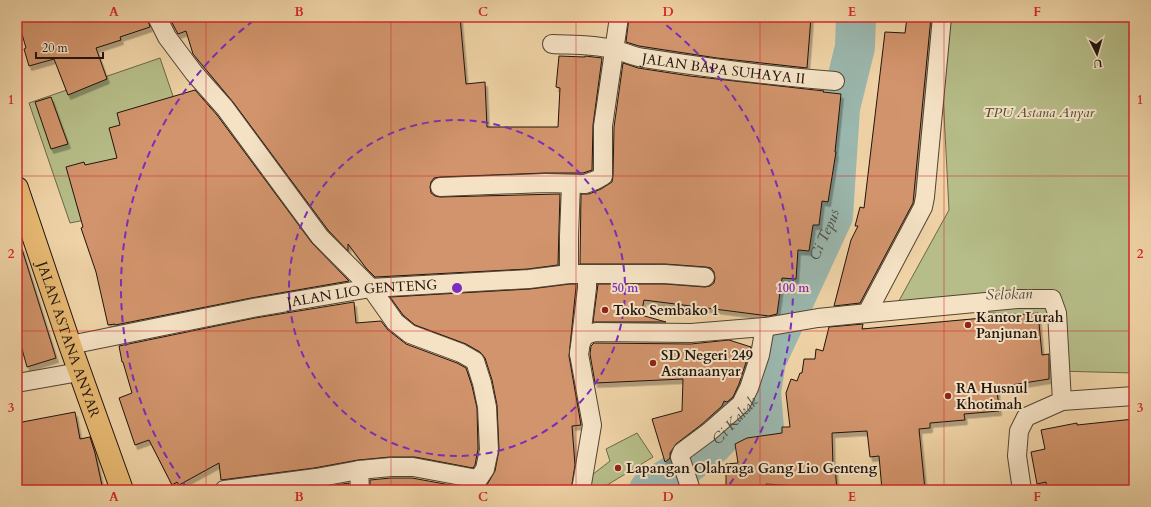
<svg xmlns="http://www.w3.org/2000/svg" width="1151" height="507" font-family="Cardo,serif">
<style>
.green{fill:#b6bd88;stroke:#6a684a}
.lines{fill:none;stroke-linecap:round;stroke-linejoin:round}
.river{stroke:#9bb7ae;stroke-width:40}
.building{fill:#d2946c;stroke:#1f140d;filter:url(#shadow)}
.street-casing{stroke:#534433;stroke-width:20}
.primary-casing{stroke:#1f140d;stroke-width:24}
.street{stroke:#f5e2c5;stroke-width:18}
.primary{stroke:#e8ba73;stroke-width:22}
.grid{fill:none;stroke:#d62828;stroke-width:1;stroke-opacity:0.55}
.ring{fill:none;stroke:#7b2cbf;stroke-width:2;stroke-dasharray:7 5}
.poi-dot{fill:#8f2418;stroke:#f5e2c5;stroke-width:1.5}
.labels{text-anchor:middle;stroke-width:4;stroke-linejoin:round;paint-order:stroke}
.street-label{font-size:14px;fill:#1f140d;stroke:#f5e2c5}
.park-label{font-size:14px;font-style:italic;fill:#4c4732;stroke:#f5e2c5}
.poi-label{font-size:14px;font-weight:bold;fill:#1f140d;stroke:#f5e2c5;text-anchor:start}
.water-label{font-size:15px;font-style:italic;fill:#4a4d45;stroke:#f5e2c5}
.centre{fill:#7b2cbf;stroke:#f5e2c5;stroke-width:2}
.ring-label{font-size:12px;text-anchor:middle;font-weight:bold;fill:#7b2cbf;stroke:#f5e2c5;stroke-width:4;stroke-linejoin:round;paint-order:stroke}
.neatline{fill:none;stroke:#d62828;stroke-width:1.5}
.grid-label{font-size:13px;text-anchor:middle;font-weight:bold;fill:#d62828}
</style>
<defs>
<filter id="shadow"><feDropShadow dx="2.5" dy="4.5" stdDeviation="0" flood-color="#0004"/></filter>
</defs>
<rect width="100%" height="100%" fill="#efd3a6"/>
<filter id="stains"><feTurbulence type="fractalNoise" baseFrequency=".005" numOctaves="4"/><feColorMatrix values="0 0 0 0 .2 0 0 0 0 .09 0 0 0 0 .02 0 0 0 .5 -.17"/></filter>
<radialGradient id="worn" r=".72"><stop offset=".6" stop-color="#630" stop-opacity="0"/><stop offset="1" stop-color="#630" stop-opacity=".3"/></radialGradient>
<g class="green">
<polygon points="939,17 1134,17 1134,373 1055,371 1050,316 895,308 949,210"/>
<polygon points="160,58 207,196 70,223 29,103"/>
<polygon points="637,433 653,457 599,490 589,490 592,475 610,461 606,449"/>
</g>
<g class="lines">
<g class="river">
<path id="s1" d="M649,490L672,476L713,444L761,392"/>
<path id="s2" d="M769,490L761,392L766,361L833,216L840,108L855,47L856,17"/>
</g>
</g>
<g class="building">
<polygon points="17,17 147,17 150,27 120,37 121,40 96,48 107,79 68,95 54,59 29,66 24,49 26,48"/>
<polygon points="169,17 229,17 231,22 248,17 460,17 466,84 485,82 487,127 558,127 560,88 556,87 559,56 585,57 585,56 602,58 593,125 592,170 583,173 545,173 440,177 434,178 431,182 430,187 431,193 435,196 440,197 560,194 558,265 528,269 375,277 366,268 348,244 348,251 328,230 233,102 193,54 186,31 178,34"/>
<polygon points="629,17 811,17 807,68 717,58 639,46 626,42"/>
<polygon points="907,17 931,17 913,203 860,303 834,306 851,240 858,226 855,226 860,207 864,208 885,32 905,33"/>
<polygon points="623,63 638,68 690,76 824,91 823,92 841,94 835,152 836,152 828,202 822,201 819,225 813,225 809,251 798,250 796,279 782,278 777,314 769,316 644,300 641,315 666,322 593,322 598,284 665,284 705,287 710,286 714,283 715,278 714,272 711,268 706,267 665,264 580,264 581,194 589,194 601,189 612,182 613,176 614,127"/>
<polygon points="195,90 217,115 312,243 349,281 251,298 115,325 115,324 108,325 96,272 81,228 83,227 66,167 84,162 85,165 117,158 109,128 120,125 117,113"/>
<polygon points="51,97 68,144 51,149 35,102"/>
<polygon points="21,246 56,358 27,367 17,331 17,247"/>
<polygon points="570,284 576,284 576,287 569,356 581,425 572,426 575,465 571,490 484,490 495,471 499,450 497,405 492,380 485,358 480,352 466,344 415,325 403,315 390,297 530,289"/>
<polygon points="354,302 356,323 381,321 388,330 406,344 457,363 466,368 472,386 477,408 478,449 475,465 473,468 415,457 390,457 358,460 314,468 221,480 219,463 179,485 177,482 172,485 149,440 135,445 119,398 132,393 123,362 122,362 119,346 255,318"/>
<polygon points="1038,313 1042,355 1049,354 1049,379 1005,386 1005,388 997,389 999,411 964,414 965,420 930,423 930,428 919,429 925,490 882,490 879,456 870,457 867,431 832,433 833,468 835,468 837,490 797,490 797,486 766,484 765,490 726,490 726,464 738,463 735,444 747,438 782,433 782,427 790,427 786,393 791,379 797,381 800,373 802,373 804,359 815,359 816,349 823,351 829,327 863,324 862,329"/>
<polygon points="729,340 751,347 739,384 733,397 727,402 724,401 722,406 702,424 676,444 670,453 670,458 665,462 652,419 682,411 683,379 595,383 590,354 591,346 594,343 691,344"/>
<polygon points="75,412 80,439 90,437 95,453 103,490 17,490 17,423"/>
<polygon points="1134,419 1134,490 1047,490 1046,482 1037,484 1031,452 1045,449 1041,430 1077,423 1077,425"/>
<polygon points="391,478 412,478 461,487 461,490 370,490 370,480"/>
<polygon points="349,483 349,490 305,490 318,488"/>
</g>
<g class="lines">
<defs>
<g id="street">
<polyline points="157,17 167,37 194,73 225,108 320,237 371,288 395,322 410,334 461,353 475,361 482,383 487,407 489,450 485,469 471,490"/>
<path id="s3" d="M552,44C572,45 592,44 612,49C623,51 633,57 644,58C708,68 771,76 835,81"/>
<polyline points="440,187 545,183 585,184 596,180 603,176 603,126 619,17"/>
<polyline points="569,274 569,236 571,184"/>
<polyline points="867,313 923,207 925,197 942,17"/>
<path id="s4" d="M70,345L253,308L371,288L529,279L569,274H665L705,277"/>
<path d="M579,354C581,341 581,335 596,332L691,333L765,327L818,318L858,314L1018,299H1052L1057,313L1062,401"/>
<polyline points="17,383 79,372"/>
<polyline points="359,470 360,490"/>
<polyline points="224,490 316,478 359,470 391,467 413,467 472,478 477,480"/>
<polyline points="581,490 592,425 579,354 587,288 587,275"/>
<polyline points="691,490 680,457 682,452 709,432 741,404 749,388 760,355 765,327"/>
<polyline points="1022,490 1017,456 1019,431 1026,417 1062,401 1134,396"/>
</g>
<g id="primary">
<path id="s5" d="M17,188L70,345L122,490"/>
</g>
</defs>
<use href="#street" class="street-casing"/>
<use href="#primary" class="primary-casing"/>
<use href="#street" class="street"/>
<use href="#primary" class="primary"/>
</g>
<path class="grid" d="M206,17V490M391,17V490M576,17V490M760,17V490M944,17V490M17,176H1134M17,331H1134"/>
<g class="ring">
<circle cx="457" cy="288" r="168"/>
<path d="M187 488A336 336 0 0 1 257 18M657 18A336 336 0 0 1 727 488"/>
</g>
<g class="poi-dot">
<circle cx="605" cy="310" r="4"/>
<circle cx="968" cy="325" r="4"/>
<circle cx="653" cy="363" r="4"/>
<circle cx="948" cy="396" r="4"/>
<circle cx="618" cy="468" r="4"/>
</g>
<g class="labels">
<g class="street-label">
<text dy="5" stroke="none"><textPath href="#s3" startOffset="174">JALAN BAPA SUHAYA II</textPath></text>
<text dy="5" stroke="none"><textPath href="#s4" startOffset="297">JALAN LIO GENTENG</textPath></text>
<text dy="5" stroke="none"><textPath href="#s5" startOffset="160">JALAN ASTANA ANYAR</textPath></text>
</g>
<g class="park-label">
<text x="1039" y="117">TPU Astana Anyar</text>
</g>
<g class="poi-label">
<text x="613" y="315">Toko Sembako 1</text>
<text x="976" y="322">Kantor Lurah<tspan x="976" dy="16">Panjunan</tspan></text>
<text x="661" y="360">SD Negeri 249<tspan x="661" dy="16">Astanaanyar</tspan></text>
<text x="956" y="393">RA Husnul<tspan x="956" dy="16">Khotimah</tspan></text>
<text x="626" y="473">Lapangan Olahraga Gang Lio Genteng</text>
</g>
<g class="water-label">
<text dy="5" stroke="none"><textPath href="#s2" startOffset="269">Ci Tepus</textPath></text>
<text transform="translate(1009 294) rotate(-2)" y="5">Selokan</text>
<text dy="5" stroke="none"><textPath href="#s1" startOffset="111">Ci Kakak</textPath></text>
</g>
</g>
<circle cx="457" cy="288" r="6" class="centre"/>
<g class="ring-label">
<text x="625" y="292">50 m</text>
<text x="793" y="292">100 m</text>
</g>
<rect width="1151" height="507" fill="none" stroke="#efd3a6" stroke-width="44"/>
<g transform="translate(1097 54) rotate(175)" stroke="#f5e2c5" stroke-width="3" paint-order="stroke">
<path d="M0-3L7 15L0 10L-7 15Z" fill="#1f140d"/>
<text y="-6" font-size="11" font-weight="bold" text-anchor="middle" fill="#1f140d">U</text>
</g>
<path d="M36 52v6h67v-6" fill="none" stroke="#1f140d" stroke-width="2"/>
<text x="42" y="52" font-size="12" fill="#1f140d" stroke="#f5e2c5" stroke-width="3" paint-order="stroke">20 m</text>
<rect x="22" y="22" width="1107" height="463" class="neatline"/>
<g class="grid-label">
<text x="114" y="16">A</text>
<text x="299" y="16">B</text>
<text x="483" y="16">C</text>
<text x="668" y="16">D</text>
<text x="852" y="16">E</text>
<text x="1037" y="16">F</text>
<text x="11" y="104">1</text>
<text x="1140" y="104">1</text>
<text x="11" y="258">2</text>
<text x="1140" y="258">2</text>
<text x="11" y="412">3</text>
<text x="1140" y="412">3</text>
<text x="114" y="501">A</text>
<text x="299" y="501">B</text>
<text x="483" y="501">C</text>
<text x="668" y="501">D</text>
<text x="852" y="501">E</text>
<text x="1037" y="501">F</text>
</g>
<rect width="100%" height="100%" filter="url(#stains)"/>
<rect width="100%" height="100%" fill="url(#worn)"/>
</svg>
